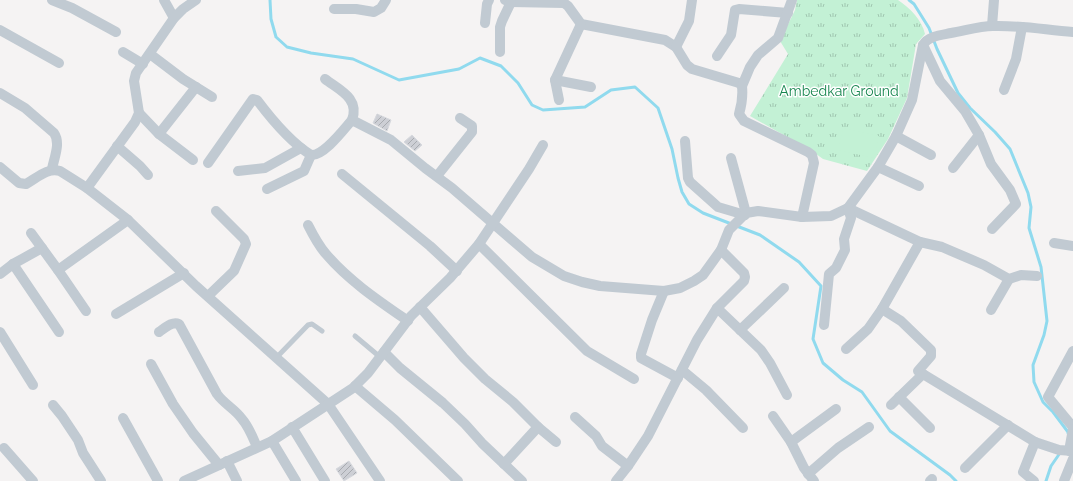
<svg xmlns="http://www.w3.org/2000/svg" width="1073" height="481" font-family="Raleway,sans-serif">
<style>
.park{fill:url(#park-tufts)}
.pitch{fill:#c3f1d5}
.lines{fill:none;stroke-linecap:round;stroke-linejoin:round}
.stream{stroke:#90daee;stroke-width:3}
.building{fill:url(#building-hatch);stroke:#d7d9de}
.lane{stroke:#c1cad2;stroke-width:5}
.street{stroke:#c1cad2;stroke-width:10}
.labels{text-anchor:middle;stroke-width:3;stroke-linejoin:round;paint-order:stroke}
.park-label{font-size:14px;fill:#17864f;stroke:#fff}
</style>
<defs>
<pattern id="park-tufts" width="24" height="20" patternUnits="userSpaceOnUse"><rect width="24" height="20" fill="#c3f1d5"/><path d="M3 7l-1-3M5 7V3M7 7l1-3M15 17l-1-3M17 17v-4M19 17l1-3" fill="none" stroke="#a0c6b0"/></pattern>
<pattern id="building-hatch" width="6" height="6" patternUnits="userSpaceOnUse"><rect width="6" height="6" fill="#cdcfd5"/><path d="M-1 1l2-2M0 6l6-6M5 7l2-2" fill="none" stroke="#a8abb0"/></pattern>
</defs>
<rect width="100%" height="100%" fill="#f5f3f3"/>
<path class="park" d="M797,0H898C910,8 922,20 925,34L916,44L907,98L888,139L867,171L823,159L812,151L750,116L788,54L780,41L795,10Z"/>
<polygon class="pitch" points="843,128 879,136 874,158 838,150"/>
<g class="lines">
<g class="stream">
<polyline points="270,0 271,19 276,37 287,47 311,53 353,59 399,80 459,69 480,58 501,66 518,83 532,105 543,110 585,107 611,90 635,87 658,108 672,149 678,178 682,192 689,204 703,213 760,235 799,262 821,286 813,339 823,363 843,380 862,392 890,431 950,475 956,481"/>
<polyline points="909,0 914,4 929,28 937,49 958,93 970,108 995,132 1010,149 1028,193 1031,207 1029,228 1041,267 1047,321 1044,335 1033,365 1034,382 1043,402 1053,412 1068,432 1068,433"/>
<polyline points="1046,481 1051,466 1060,453"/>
</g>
</g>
<g class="building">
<polygon points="377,114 391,120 387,131 373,123"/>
<polygon points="412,135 422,145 415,151 404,142"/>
<polygon points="349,461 357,473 344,481 336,469"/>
</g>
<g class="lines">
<g class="lane">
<polyline points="355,336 380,357"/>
<polyline points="276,358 308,325 312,324 322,331"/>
</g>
<g class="street">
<polyline points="52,0 72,8 116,32"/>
<polyline points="164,0 174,18"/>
<path d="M505,0L511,2L564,3L568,6L581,24L665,40L676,47L687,65L692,69L739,83L742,86C743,96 742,104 739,114L744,121L808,152L812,155L814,163L802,217"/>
<polyline points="334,9 356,9 374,12 381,8 386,0"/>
<polyline points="485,23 487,4 489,0"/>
<polyline points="992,26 994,0"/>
<polyline points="0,30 59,63"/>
<polyline points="923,45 940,81 965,111 979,135 991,164 1010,190 1016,204 992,229"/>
<polyline points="676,47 689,21 692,0"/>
<polyline points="123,52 143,64"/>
<polyline points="500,52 500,27 502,21 511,2"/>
<polyline points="150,54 183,79 212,97"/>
<polyline points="717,56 731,35 735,10 739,9 788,13"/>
<path d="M325,79C339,90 360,98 352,120"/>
<polyline points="555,80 591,87"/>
<polyline points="742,86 750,67 758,55 778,38 792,0"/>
<polyline points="1004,90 1016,59 1022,27"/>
<path d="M0,93L25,108L54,133C61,143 54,158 52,169"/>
<polyline points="559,100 555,80 581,24"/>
<polyline points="139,113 159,134 193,160"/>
<polyline points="159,134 196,87"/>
<polyline points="896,136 931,155"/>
<polyline points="685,141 688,178 690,182 718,207 745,215"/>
<polyline points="117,146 140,166 148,175"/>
<polyline points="731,158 746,213"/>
<path d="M208,163L253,99L257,100C272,120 290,142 311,155C324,156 344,129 352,120L391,140L425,168L452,188L532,257L564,276L582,282L600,286L664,291L680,288L694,281L703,275L721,250L729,230L746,213L758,211L802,217L831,216L848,208L878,167L896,136L912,100L923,45C928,36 941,35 951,33C964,31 979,26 993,26C1020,25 1046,30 1073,32"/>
<path d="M0,167L19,183L26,184C37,178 48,167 60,171L87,188L128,220L196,286L328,404L380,481"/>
<polyline points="878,167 919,186"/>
<polyline points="953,168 979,135"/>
<polyline points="238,171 265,168 301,148"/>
<polyline points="342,174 430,246 457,271"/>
<polyline points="437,176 472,132 472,126 460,118"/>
<polyline points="87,188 135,122 139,113 134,81 136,73 174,18 183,9 196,0"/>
<polyline points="267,189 304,171 311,155"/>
<polyline points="848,208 920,242 942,247 984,265 1009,279 1021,275 1037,276"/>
<path d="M308,225C313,235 318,245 326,254C349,281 379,301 408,321"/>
<polyline points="31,233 58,270 128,220"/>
<polyline points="1054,243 1073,246"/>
<polyline points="479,244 587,351 634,379"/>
<polyline points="13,264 59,332"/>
<polyline points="58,270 86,311"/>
<polyline points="0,274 13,264 42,248"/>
<polyline points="664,291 652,320 641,354 641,358 678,378"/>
<polyline points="208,296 234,271 246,244 244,239 216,211"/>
<polyline points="420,307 464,358 485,379 513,402 538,427 556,442"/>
<polyline points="717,308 761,350 770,363 787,395"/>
<polyline points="882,309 901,321 931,350 931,356 918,371 1035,442 1059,450 1073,451"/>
<polyline points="991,310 1009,279"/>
<polyline points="116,314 184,273"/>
<polyline points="824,325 829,274 836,268 845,250 844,239 851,218 848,208"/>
<polyline points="740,330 784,288"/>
<polyline points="0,332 33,385"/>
<path d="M159,332C165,328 172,321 179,324L217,394C224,404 235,409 242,419C249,427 253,438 257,447"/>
<polyline points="846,349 868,329 882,309 920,242"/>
<polyline points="1073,351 1048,397 1073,427"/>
<polyline points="384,352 400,368 443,403 465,424 482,443 522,481"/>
<polyline points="151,364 173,404 193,433 219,465"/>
<polyline points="682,370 706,390 743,428"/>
<polyline points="355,386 395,420 458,481"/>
<polyline points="899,397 930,428"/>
<polyline points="53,405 62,416 78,440 83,453 101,481"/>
<polyline points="891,405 923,374"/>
<polyline points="773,416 791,442 804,468 814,481"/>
<polyline points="575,417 596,436 602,446 628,466"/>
<polyline points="123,418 158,481"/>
<polyline points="292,427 325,481"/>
<polyline points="272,441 296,481"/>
<polyline points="791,442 836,409"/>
<polyline points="4,448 33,481"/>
<polyline points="1069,451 1073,429"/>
<polyline points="227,461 237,481"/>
<polyline points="504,464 538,427"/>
<polyline points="965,468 1008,425"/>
<polyline points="808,474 838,448 869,427"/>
<polyline points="184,481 272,441 353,388 368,373 411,316 450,278 479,244 529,169 543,145"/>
<polyline points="616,481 628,466 648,436 697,340 717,308 744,281 745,277 744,273 721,250"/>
<polyline points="930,481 932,479"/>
<polyline points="1034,481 1023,472 1035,442"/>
<polyline points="1064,481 1073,459"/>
</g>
</g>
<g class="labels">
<g class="park-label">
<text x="839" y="96">Ambedkar Ground</text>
</g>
</g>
</svg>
